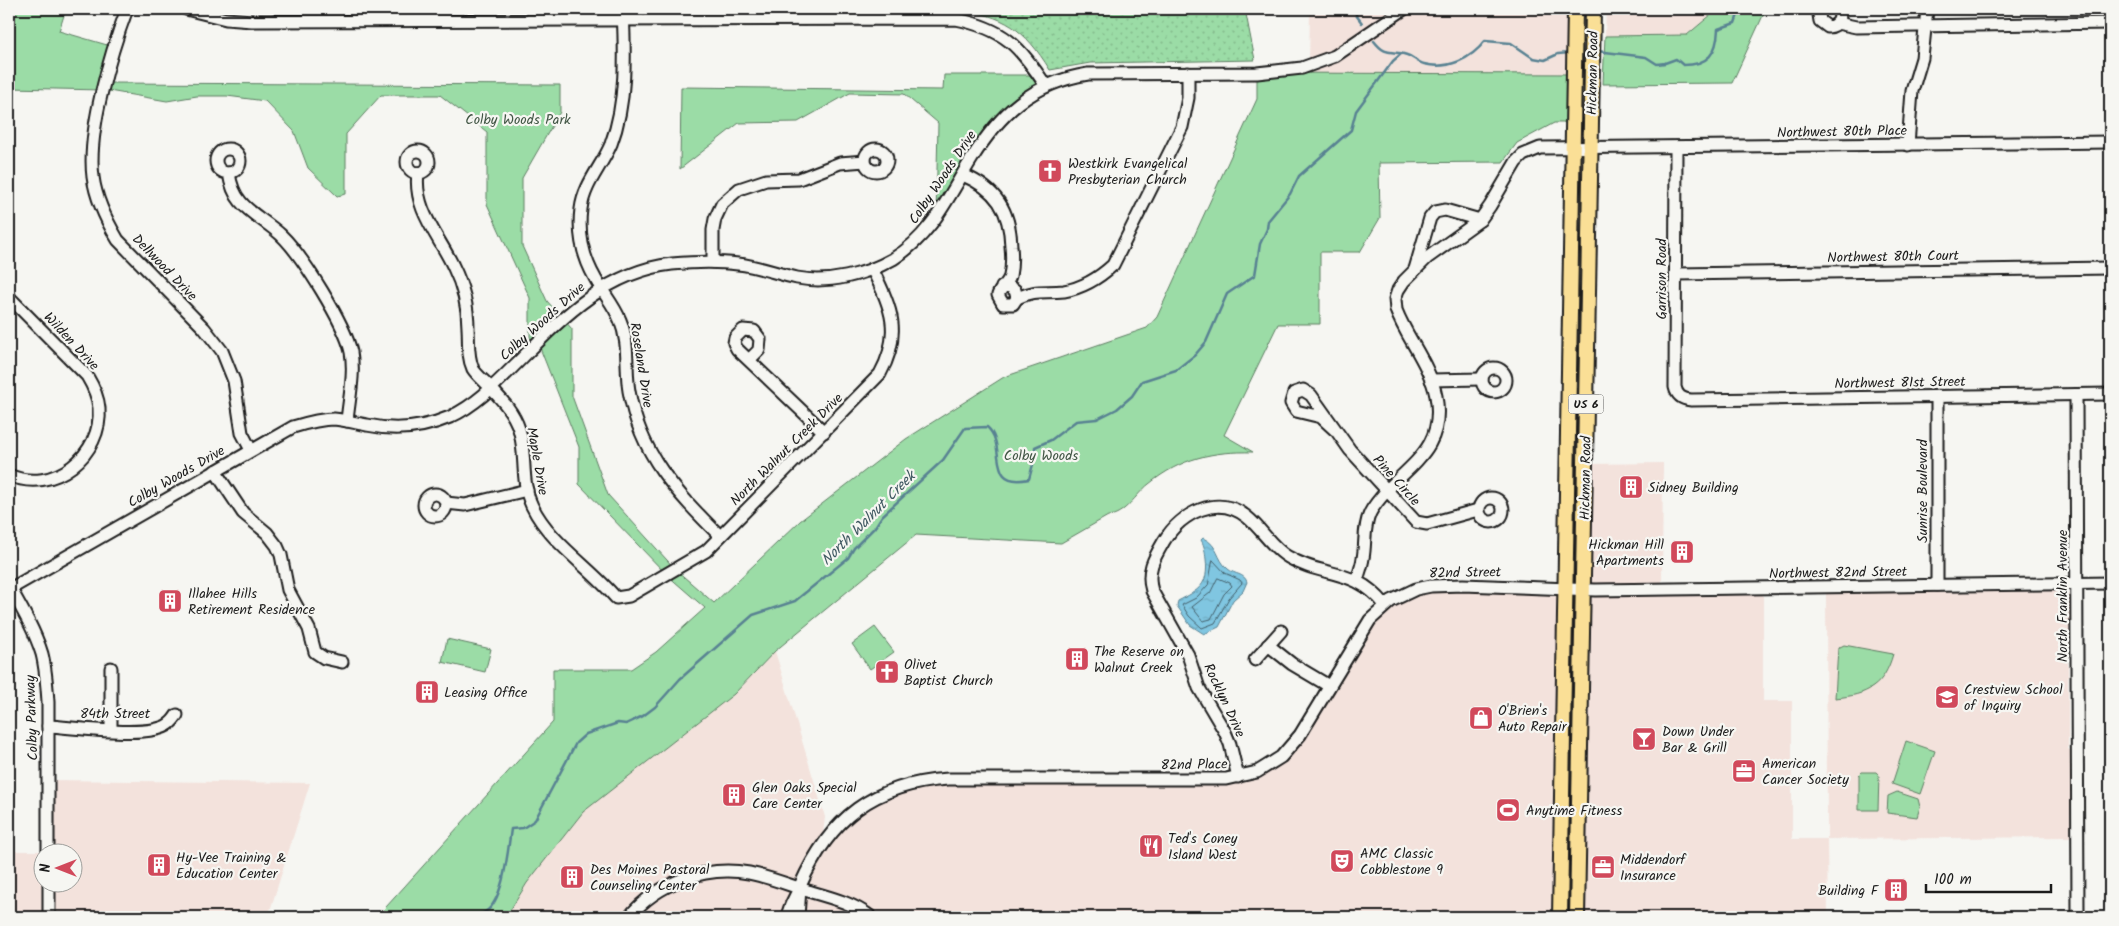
<svg xmlns="http://www.w3.org/2000/svg" width="2119" height="926" font-family="Kalam,sans-serif">
<style>
.built{fill:#f3e2dc;fill-rule:evenodd}
.grass{fill:url(#grass-dots);stroke:#5c7c61}
.green{fill:#9bdca6;stroke:#5c7c61}
.water{fill:url(#water-ripples);stroke:#588292}
.lines{fill:none;stroke-linecap:round;stroke-linejoin:round}
.shore{stroke:#44606b;stroke-width:1}
.stream{stroke:#588292;stroke-width:2.5}
.minor-casing{stroke:#1c1c1c;stroke-width:15}
.major-casing{stroke:#1c1c1c;stroke-width:18}
.minor{stroke:#f6f6f2;stroke-width:11}
.major{stroke:#fadf96;stroke-width:14}
.labels{text-anchor:middle;stroke-width:4.5;stroke-linejoin:round;paint-order:stroke}
.shield{fill:#f6f6f2;stroke:#5d5d5c;stroke-width:1}
.shield-label{font-size:12px;font-weight:bold;fill:#1c1c1c}
.street-label{font-size:14px;fill:#1c1c1c;stroke:#f6f6f2}
.park-label{font-size:14px;fill:#425645;stroke:#f6f6f2}
.poi-label{font-size:14px;fill:#1c1c1c;stroke:#f6f6f2;text-anchor:start}
.water-label{font-size:15px;font-style:italic;fill:#3f5861;stroke:#f6f6f2}
</style>
<defs>
<pattern id="grass-dots" width="8" height="8" patternUnits="userSpaceOnUse" patternTransform="scale(1.25)"><rect width="8" height="8" fill="#9bdca6"/><path d="M2 2h.1M6 6h.1" fill="none" stroke="#85bc8e" stroke-width="1.8" stroke-linecap="round"/></pattern>
<pattern id="water-ripples" width="26" height="14" patternUnits="userSpaceOnUse" patternTransform="scale(1.25)"><rect width="26" height="14" fill="#80c6e1"/><path d="M2 4q2-2 4 0t4 0M15 11q2-2 4 0t4 0" fill="none" stroke="#6eaac0"/></pattern>
</defs>
<rect width="100%" height="100%" fill="#f6f6f2"/>
<filter id="ink" filterUnits="userSpaceOnUse"><feTurbulence type="fractalNoise" baseFrequency=".02" numOctaves="2"/><feDisplacementMap in="SourceGraphic" scale="10" xChannelSelector="R" yChannelSelector="G"/><feConvolveMatrix kernelMatrix="1 2 1 2 8 2 1 2 1" color-interpolation-filters="sRGB"/></filter>
<g filter="url(#ink)">
<g class="built">
<polygon points="1310,9 1575,9 1575,74 1257,73 1309,66"/>
<polygon points="1606,9 1718,9 1687,35 1605,36"/>
<polygon points="1663,463 1662,585 1622,585 1595,584 1591,582 1589,579 1589,464"/>
<polygon points="1416,589 1566,589 1560,917 506,917 527,883 583,812 734,694 775,651 825,817 822,842 847,816 911,783 1231,778 1281,757 1370,620"/>
<polygon points="2066,589 2070,598 2071,641 2068,644 2068,749 2071,751 2071,837 1827,839 1828,917 1581,917 1590,599 1598,596 1623,594 1763,592 1763,701 1792,701 1792,839 1827,839 1826,591"/>
<path d="M49,780L310,783L268,917H9V851H48ZM42,854H72V884H42Z"/>
</g>
<path class="grass" d="M957,9H1245L1255,60L1090,63L1050,70C1024,28 1005,16 957,9Z"/>
<g class="green">
<path d="M9,9H66L59,31L114,47L105,83L560,85V112L522,178V246L547,301L572,329V396L608,495L676,570L714,603L800,521L906,439L1004,377L1147,328L1157,317L1257,99V73L1575,74L1574,123H1554L1517,143L1503,162L1379,163L1380,218L1360,252H1320V324H1278L1224,435L1253,452C1213,451 1181,458 1149,484C1136,494 1125,515 1108,516L1061,543L916,535L775,651L734,694L583,812L527,883L506,917H377L553,722V669H631L656,652L705,608L667,575L579,484V447L538,343L530,349V298L487,204V132L440,95H381L346,134V194L337,196L308,168L294,131L265,101L227,96H197L167,101L103,90L9,88Z"/>
<polygon points="1718,9 1766,9 1732,83 1603,84 1605,36 1687,35"/>
<polygon points="944,75 1039,75 1046,86 1010,109 936,217 938,123 904,94 850,93 798,122 739,123 680,169 681,87 943,90"/>
<polygon points="875,627 894,652 870,669 852,644"/>
<polygon points="447,639 491,649 485,672 442,662"/>
<path d="M1844,645L1893,654C1884,686 1868,695 1835,698L1838,648Z"/>
<polygon points="1906,741 1935,751 1920,794 1892,784"/>
<polygon points="1862,772 1876,772 1879,775 1878,810 1859,810 1859,775"/>
<polygon points="1897,792 1918,799 1920,807 1917,817 1887,813 1888,796"/>
</g>
<path class="water" d="M1203,538C1219,545 1216,559 1228,569C1235,575 1244,573 1247,582L1243,591L1233,600L1219,627L1204,634L1190,625L1177,606L1178,601C1199,590 1209,585 1206,559C1205,553 1205,546 1201,540Z"/>
<g class="lines">
<g class="shore">
<polygon points="1213,560 1225,573 1240,580 1242,583 1229,598 1215,623 1202,628 1189,616 1182,605 1196,598 1208,585"/>
<polygon points="1218,578 1230,583 1232,586 1224,594 1211,619 1203,621 1192,607 1210,593"/>
</g>
<g class="stream">
<polyline points="1356,9 1356,15 1362,23"/>
<path d="M1374,41C1387,58 1392,49 1407,55C1413,57 1418,63 1424,64C1448,70 1471,59 1485,41L1511,43L1533,58L1545,60L1558,54L1569,53"/>
<path d="M1597,51L1646,57L1657,64L1665,63L1676,59L1683,65C1708,65 1717,54 1718,29L1735,23L1740,9"/>
<path d="M466,917C472,916 480,915 485,912C504,901 508,849 511,829L523,828L535,820L576,743L586,734L618,723L626,724L643,716L655,707L680,679L753,615L795,601L848,558L854,548L875,527L882,516L943,460L965,428L987,427C1008,445 984,488 1029,479L1035,457V447L1051,440L1076,421L1097,419L1117,409L1132,396L1142,381L1176,370L1195,355L1206,342L1227,294L1255,275L1260,244L1267,229L1268,221L1290,194L1299,176L1351,130L1356,111L1393,61L1401,54"/>
</g>
<defs>
<g id="minor">
<path d="M127,9C111,52 87,131 93,177C96,200 106,220 118,240L204,328L222,351L234,381L242,433L251,450"/>
<path d="M186,9L226,19L252,21L956,19C1004,29 1019,45 1046,86"/>
<path d="M623,9C625,53 627,102 611,144C602,166 584,184 581,209C578,233 583,257 595,278C603,293 614,305 620,320C630,344 625,368 629,391C640,455 677,493 720,536"/>
<path d="M1822,9L1819,15L1820,21L1828,27C1839,26 1843,17 1837,9"/>
<polyline points="1837,23 1856,27 2110,23"/>
<polyline points="1908,145 1912,91 1922,58 1927,9"/>
<path d="M1676,148L1675,387C1677,396 1682,399 1691,400L2110,394"/>
<circle cx="876" cy="160" r="11"/>
<circle cx="228" cy="161" r="12"/>
<circle cx="418" cy="162" r="11"/>
<path d="M229,173C234,209 257,213 281,235C302,255 345,324 351,352C355,374 349,399 347,421"/>
<path d="M418,173C413,209 439,236 453,266C463,286 468,306 468,328C469,342 467,356 473,369C476,374 482,379 486,383C499,397 513,410 519,429C527,454 520,481 532,506C550,543 590,567 616,598L629,596L706,551L880,374C902,334 892,307 872,269"/>
<path d="M963,175C996,189 1010,210 1011,246C1012,256 1012,266 1010,276C1008,284 1000,288 998,295L1003,304H1013L1017,298L1015,290L1008,286L1002,287"/>
<polyline points="713,262 713,230 715,219 722,204 739,189 766,180 799,179 840,163 865,161"/>
<polyline points="1415,269 1430,218 1435,212 1445,210 1480,220"/>
<polyline points="1676,274 2110,268"/>
<path d="M9,297L87,376C93,386 98,396 99,408C103,455 53,495 9,475"/>
<path d="M1017,298C1036,289 1044,293 1064,291C1082,288 1100,277 1113,265L1182,127L1188,98V73"/>
<polyline points="749,360 759,350 760,339 754,331 743,330 735,338 734,343 737,349 824,432"/>
<circle cx="1494" cy="380" r="12"/>
<polyline points="1431,380 1482,379"/>
<polyline points="2076,395 2078,917"/>
<polyline points="1937,396 1937,585"/>
<polyline points="1335,430 1321,417 1296,411 1291,403 1294,393 1303,390 1311,395 1350,450 1416,522 1427,524 1478,510"/>
<polyline points="215,471 243,513 267,533 277,546 281,555 288,590 309,629 315,652 324,658 342,662"/>
<circle cx="435" cy="505" r="11"/>
<circle cx="1491" cy="510" r="12"/>
<polyline points="446,503 465,505 527,490"/>
<path d="M1357,580C1359,573 1362,566 1363,558C1366,543 1363,528 1370,513C1375,503 1383,495 1391,486C1420,458 1444,441 1436,396C1430,365 1407,339 1396,310L1395,299L1398,290L1404,281L1427,258L1480,220L1490,206L1516,162L1523,155L1540,148L2110,142"/>
<path d="M9,586C21,607 35,631 42,654C46,670 47,686 48,702V854"/>
<path d="M10,589L293,427C306,423 320,419 334,419C345,420 356,423 367,425C395,431 424,428 450,417C476,405 496,384 516,364C561,319 605,272 672,264C693,262 716,261 738,264C758,266 777,274 797,278C829,284 865,275 893,259C932,235 948,197 971,160C1000,113 1032,83 1088,74L1257,73L1302,68L1335,56L1404,9"/>
<polyline points="1268,645 1292,664 1329,686"/>
<polyline points="1255,660 1281,631"/>
<polyline points="111,668 111,730"/>
<path d="M48,726C74,727 150,739 169,724C172,722 175,718 177,715"/>
<path d="M1238,777L1230,744L1225,732L1199,688L1188,655L1152,591C1146,571 1154,558 1164,541C1181,513 1218,493 1247,517C1262,529 1272,548 1288,557C1323,578 1355,567 1385,605"/>
<polyline points="49,884 49,917"/>
<path d="M629,917C657,883 705,865 749,873C769,877 789,885 808,891C829,897 853,903 871,917"/>
<path d="M787,917C790,903 795,899 800,886C830,818 873,784 948,779H1226L1257,772L1281,757L1300,735L1370,620L1391,601L1416,589L1431,586L1463,585L1595,590L2110,583"/>
<polyline points="798,917 800,888"/>
</g>
<g id="major">
<polyline points="1560,917 1575,9"/>
<polyline points="1577,917 1593,9"/>
</g>
</defs>
<use href="#minor" class="minor-casing"/>
<use href="#major" class="major-casing"/>
<use href="#minor" class="minor"/>
<use href="#major" class="major"/>
</g>
</g>
<defs>
<symbol id="church-square" viewBox="-11 -11 22 22"><rect x="-9" y="-9" width="18" height="18" rx="4" fill="#d1495b" stroke="#f6f6f2"/><path d="M-1.2-6h2.4v3.5h3.3v2.4h-3.3V6h-2.4V-.1h-3.3v-2.4h3.3Z" fill="#fff"/></symbol>
<symbol id="building-square" viewBox="-11 -11 22 22"><rect x="-9" y="-9" width="18" height="18" rx="4" fill="#d1495b" stroke="#f6f6f2"/><path d="M-4-6H4V6H1V3H-1V6H-4ZM-2.5-4.3h1.7v1.8h-1.7ZM.8-4.3h1.7v1.8H.8ZM-2.5-1h1.7V.8h-1.7ZM.8-1h1.7V.8H.8Z" fill="#fff"/></symbol>
<symbol id="school-square" viewBox="-11 -11 22 22"><rect x="-9" y="-9" width="18" height="18" rx="4" fill="#d1495b" stroke="#f6f6f2"/><path d="M0-5L7-2L0 1L-7-2ZM-4 1L0 2.5L4 1V4Q0 6-4 4Z" fill="#fff"/></symbol>
<symbol id="shop-square" viewBox="-11 -11 22 22"><rect x="-9" y="-9" width="18" height="18" rx="4" fill="#d1495b" stroke="#f6f6f2"/><path d="M-5-2.5h2.3a2.7 3.5 0 0 1 5.4 0H5L5.5 6h-11ZM-1.5-2.5h3a1.5 2.3 0 0 0-3 0Z" fill="#fff"/></symbol>
<symbol id="bar-square" viewBox="-11 -11 22 22"><rect x="-9" y="-9" width="18" height="18" rx="4" fill="#d1495b" stroke="#f6f6f2"/><path d="M-6-5H6L.8 .8V4.5H3.5V6h-7V4.5H-.8V.8Z" fill="#fff"/></symbol>
<symbol id="office-square" viewBox="-11 -11 22 22"><rect x="-9" y="-9" width="18" height="18" rx="4" fill="#d1495b" stroke="#f6f6f2"/><path d="M-6-3h4V-5.5h4V-3h4V5H-6ZM-1-4.5V-3h2v-1.5ZM-6 0V1H6V0Z" fill="#fff"/></symbol>
<symbol id="stadium-square" viewBox="-11 -11 22 22"><rect x="-9" y="-9" width="18" height="18" rx="4" fill="#d1495b" stroke="#f6f6f2"/><path d="M0-5a6.5 5 0 1 0 0 10a6.5 5 0 1 0 0-10ZM-3.5-1.8h7v3.6h-7Z" fill="#fff"/></symbol>
<symbol id="restaurant-square" viewBox="-11 -11 22 22"><rect x="-9" y="-9" width="18" height="18" rx="4" fill="#d1495b" stroke="#f6f6f2"/><path d="M-5-6h1v4h1v-4h1v4h1v-4h1v5L-1.5 .5V6h-2V.5L-5-1ZM5-6V6H3V1.5H1.5Q1.5-4 5-6Z" fill="#fff"/></symbol>
<symbol id="theatre-square" viewBox="-11 -11 22 22"><rect x="-9" y="-9" width="18" height="18" rx="4" fill="#d1495b" stroke="#f6f6f2"/><path d="M-5-5.5Q0-4 5-5.5V0Q5 5 0 6Q-5 5-5 0ZM-3.3-2.5H-1v1.5H-3.3ZM1-2.5H3.3v1.5H1ZM-2.8 1Q0 5.5 2.8 1Z" fill="#fff"/></symbol>
</defs>
<g fill-rule="evenodd">
<use href="#church-square" x="1036" y="157" width="28" height="28"/>
<use href="#building-square" x="1617" y="473" width="28" height="28"/>
<use href="#building-square" x="1668" y="538" width="28" height="28"/>
<use href="#building-square" x="156" y="587" width="28" height="28"/>
<use href="#building-square" x="1063" y="645" width="28" height="28"/>
<use href="#church-square" x="873" y="658" width="28" height="28"/>
<use href="#building-square" x="413" y="678" width="28" height="28"/>
<use href="#school-square" x="1933" y="683" width="28" height="28"/>
<use href="#shop-square" x="1467" y="704" width="28" height="28"/>
<use href="#bar-square" x="1630" y="725" width="28" height="28"/>
<use href="#office-square" x="1730" y="757" width="28" height="28"/>
<use href="#building-square" x="720" y="781" width="28" height="28"/>
<use href="#stadium-square" x="1494" y="796" width="28" height="28"/>
<use href="#restaurant-square" x="1137" y="832" width="28" height="28"/>
<use href="#theatre-square" x="1328" y="847" width="28" height="28"/>
<use href="#building-square" x="145" y="851" width="28" height="28"/>
<use href="#office-square" x="1589" y="853" width="28" height="28"/>
<use href="#building-square" x="558" y="863" width="28" height="28"/>
<use href="#building-square" x="1882" y="876" width="28" height="28"/>
</g>
<g class="labels">
<rect class="shield" x="1568.5" y="394.5" width="35" height="19" rx="4"/>
<g class="shield-label">
<text x="1586" y="408">US 6</text>
</g>
<g class="street-label">
<text transform="translate(1592 73) rotate(-89)" y="5">Hickman Road</text>
<text transform="translate(1842 131) rotate(-1)" y="5">Northwest 80th Place</text>
<text transform="translate(942 177) rotate(-56)" y="5">Colby Woods Drive</text>
<text transform="translate(1893 256) rotate(-1)" y="5">Northwest 80th Court</text>
<text transform="translate(165 267) rotate(46)" y="5">Dellwood Drive</text>
<text transform="translate(1661 279) rotate(-90)" y="5">Garrison Road</text>
<text transform="translate(542 321) rotate(-42)" y="5">Colby Woods Drive</text>
<text transform="translate(72 341) rotate(47)" y="5">Wilden Drive</text>
<text transform="translate(642 365) rotate(81)" y="5">Roseland Drive</text>
<text transform="translate(1900 382) rotate(-1)" y="5">Northwest 81st Street</text>
<text transform="translate(786 449) rotate(-45)" y="5">North Walnut Creek Drive</text>
<text transform="translate(538 461) rotate(80)" y="5">Maple Drive</text>
<text transform="translate(176 476) rotate(-30)" y="5">Colby Woods Drive</text>
<text transform="translate(1585 478) rotate(-89)" y="5">Hickman Road</text>
<text transform="translate(1397 480) rotate(48)" y="5">Pine Circle</text>
<text transform="translate(1922 491) rotate(-90)" y="5">Sunrise Boulevard</text>
<text transform="translate(1465 572) rotate(-1)" y="5">82nd Street</text>
<text transform="translate(1838 572) rotate(-1)" y="5">Northwest 82nd Street</text>
<text transform="translate(2062 596) rotate(-90)" y="5">North Franklin Avenue</text>
<text transform="translate(1225 700) rotate(65)" y="5">Rocklyn Drive</text>
<text x="115" y="718">84th Street</text>
<text transform="translate(31 718) rotate(-92)" y="5">Colby Parkway</text>
<text transform="translate(1194 764) rotate(-1)" y="5">82nd Place</text>
</g>
<g class="park-label">
<text x="518" y="124">Colby Woods Park</text>
<text x="1041" y="460">Colby Woods</text>
</g>
<g class="poi-label">
<text x="1068" y="168">Westkirk Evangelical<tspan x="1068" dy="16">Presbyterian Church</tspan></text>
<text x="1648" y="492">Sidney Building</text>
<text x="1664" y="549" text-anchor="end">Hickman Hill<tspan x="1664" dy="16">Apartments</tspan></text>
<text x="188" y="598">Illahee Hills<tspan x="188" dy="16">Retirement Residence</tspan></text>
<text x="1094" y="656">The Reserve on<tspan x="1094" dy="16">Walnut Creek</tspan></text>
<text x="904" y="669">Olivet<tspan x="904" dy="16">Baptist Church</tspan></text>
<text x="1964" y="694">Crestview School<tspan x="1964" dy="16">of Inquiry</tspan></text>
<text x="444" y="697">Leasing Office</text>
<text x="1498" y="715">O'Brien's<tspan x="1498" dy="16">Auto Repair</tspan></text>
<text x="1662" y="736">Down Under<tspan x="1662" dy="16">Bar &amp; Grill</tspan></text>
<text x="1762" y="768">American<tspan x="1762" dy="16">Cancer Society</tspan></text>
<text x="752" y="792">Glen Oaks Special<tspan x="752" dy="16">Care Center</tspan></text>
<text x="1526" y="815">Anytime Fitness</text>
<text x="1168" y="843">Ted's Coney<tspan x="1168" dy="16">Island West</tspan></text>
<text x="1360" y="858">AMC Classic<tspan x="1360" dy="16">Cobblestone 9</tspan></text>
<text x="176" y="862">Hy-Vee Training &amp;<tspan x="176" dy="16">Education Center</tspan></text>
<text x="1620" y="864">Middendorf<tspan x="1620" dy="16">Insurance</tspan></text>
<text x="590" y="874">Des Moines Pastoral<tspan x="590" dy="16">Counseling Center</tspan></text>
<text x="1878" y="895" text-anchor="end">Building F</text>
</g>
<g class="water-label">
<text transform="translate(868 518) rotate(-45)" y="5">North Walnut Creek</text>
</g>
</g>
<rect width="2119" height="926" fill="none" stroke="#f6f6f2" stroke-width="30"/>
<rect x="15" y="15" width="2089" height="896" fill="none" stroke="#1c1c1c" stroke-width="2" filter="url(#ink)"/>
<g transform="translate(58 868) rotate(270)"><circle r="24" fill="#f6f6f2" stroke="#9f9f9c"/>
<path d="M0-4L9 19L0 12L-9 19Z" fill="#d1495b"/>
<text y="-8" font-size="14" font-weight="bold" text-anchor="middle" fill="#1c1c1c">N</text>
</g>
<path d="M1926 884v8h125v-8" fill="none" stroke="#1c1c1c" stroke-width="2.5"/>
<text x="1934" y="884" font-size="15" fill="#1c1c1c" stroke="#f6f6f2" stroke-width="4" paint-order="stroke">100 m</text>
</svg>
